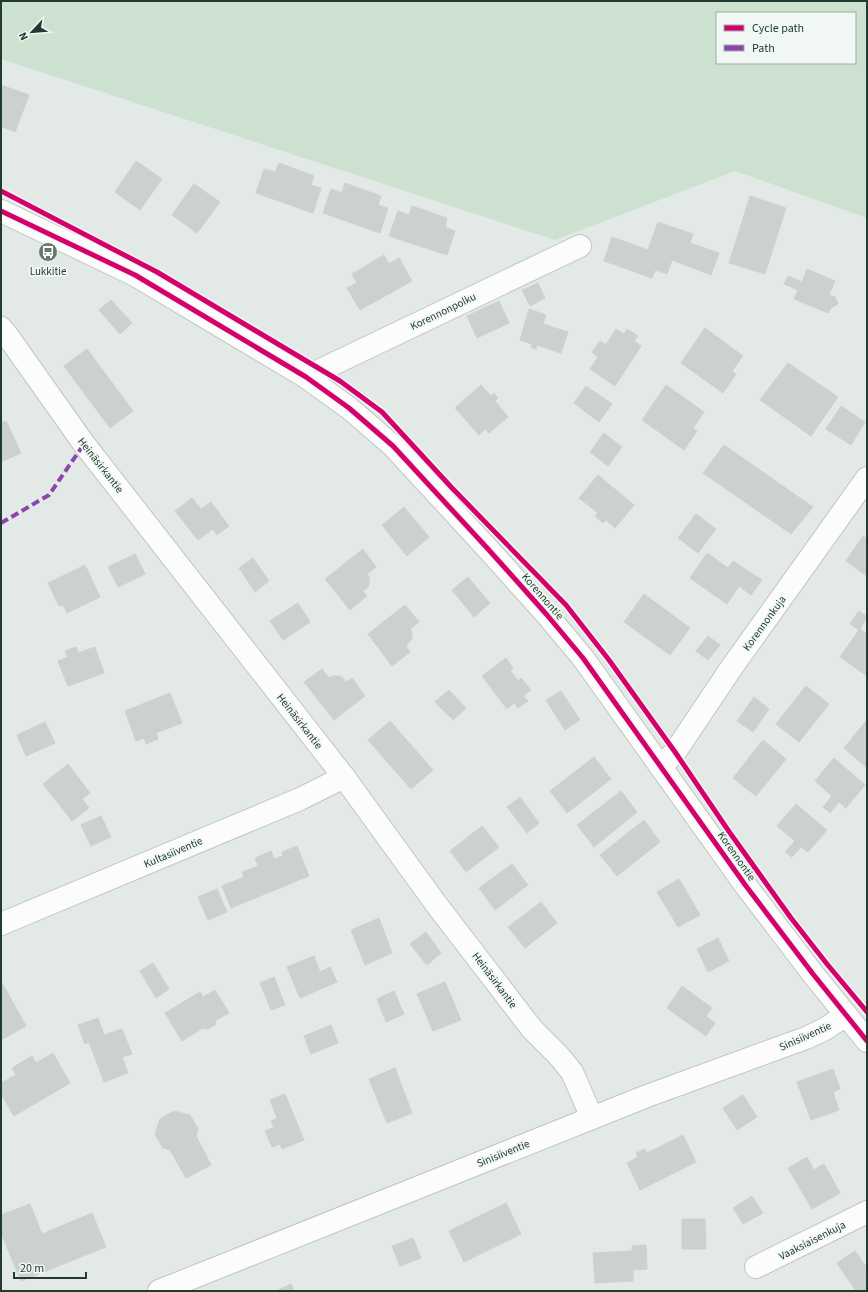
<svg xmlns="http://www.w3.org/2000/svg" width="868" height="1292" font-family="'Source Sans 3',sans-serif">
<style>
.green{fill:#cde1d0;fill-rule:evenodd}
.building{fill:#ccd1ce;stroke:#ccd2cf}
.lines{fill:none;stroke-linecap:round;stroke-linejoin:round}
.minor-casing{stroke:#c0c6c3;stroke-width:24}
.minor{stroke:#fbfcfb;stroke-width:22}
.quiet{stroke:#8e44ad;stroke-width:4;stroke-dasharray:8 4;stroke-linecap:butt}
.cycleway-casing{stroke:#f1f8f3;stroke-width:8}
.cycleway{stroke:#d6006c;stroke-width:5}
.labels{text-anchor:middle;stroke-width:3.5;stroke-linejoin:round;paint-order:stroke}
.poi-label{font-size:11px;fill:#223b30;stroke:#f1f8f3}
.street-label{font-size:11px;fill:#223b30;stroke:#f1f8f3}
</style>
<rect width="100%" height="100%" fill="#e3e9e6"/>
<path class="green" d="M1,1H867V218L735,171L555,240L1,59ZM717,13H855V63H717Z"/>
<g class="building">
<polygon points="1,85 29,95 15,132 1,126"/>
<polygon points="136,161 162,179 140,210 115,192"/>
<polygon points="279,163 314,176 311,185 321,188 313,213 256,193 264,169 275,172"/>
<polygon points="345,183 381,196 378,205 388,208 380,233 323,213 331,189 342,193"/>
<polygon points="194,184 220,202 197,233 172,215"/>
<polygon points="750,196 786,208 765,274 729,263"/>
<polygon points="412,206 447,218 445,227 455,231 447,255 389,236 398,211 409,215"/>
<polygon points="658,222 693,234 690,243 719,253 711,275 672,260 667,274 655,270 652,278 604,261 612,237 648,250"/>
<polygon points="384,255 389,264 399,258 412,281 360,310 347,288 357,283 352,274"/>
<polygon points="807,269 835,281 829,295 835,297 838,304 831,308 828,313 794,299 798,290 784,284 788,276 802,282"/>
<polygon points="538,283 545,298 530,306 522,290"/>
<polygon points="111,300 132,323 120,334 99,310"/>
<polygon points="499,301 509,323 477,338 467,316"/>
<polygon points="529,309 546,315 543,324 568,332 561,353 537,345 536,349 531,347 532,344 520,340"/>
<polygon points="705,328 743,356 732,371 736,374 723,393 681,363"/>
<polygon points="616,329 624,334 627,329 638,336 634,341 641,346 615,386 590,369 598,357 592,352 600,341 606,345"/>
<polygon points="87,349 133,411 110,428 64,366"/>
<polygon points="788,363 838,397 811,436 760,400"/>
<polygon points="481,385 491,396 494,393 498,398 495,401 508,417 489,433 485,429 479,435 455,408"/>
<polygon points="666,385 704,412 693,428 697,431 684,450 642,420"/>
<polygon points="586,386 612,404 599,422 574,403"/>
<polygon points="841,406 865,422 851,445 826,429"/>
<polygon points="6,421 21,453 1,462 1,423"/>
<polygon points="604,433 622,447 608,466 590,452"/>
<polygon points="724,445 813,507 791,534 703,473"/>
<polygon points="598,475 634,505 615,528 606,520 603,523 595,516 598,513 579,498"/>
<polygon points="192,498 201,509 211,502 229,526 217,535 213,529 198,540 175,511"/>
<polygon points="404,507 429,537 407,556 382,525"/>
<polygon points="696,514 716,529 698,553 678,538"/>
<polygon points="863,536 867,539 867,576 846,561"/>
<polygon points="363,549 376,567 367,574 369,576 369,584 368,587 363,591 367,596 350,610 325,579"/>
<polygon points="707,553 728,568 733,561 762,580 751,595 739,586 727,604 690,578"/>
<polygon points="135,554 145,574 118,587 108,567"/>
<polygon points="253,558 269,581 255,592 239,568"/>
<polygon points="85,565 100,597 67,613 63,605 59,606 48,583"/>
<polygon points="468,577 490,603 474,617 452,590"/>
<polygon points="644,594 690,628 670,655 624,622"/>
<polygon points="298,603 310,622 283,640 270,621"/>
<polygon points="405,605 419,622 410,629 412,632 412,639 406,646 410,652 392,666 368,634"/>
<polygon points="859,611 867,617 860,629 867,634 867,676 840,657 859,630 850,624"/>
<polygon points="708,636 720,645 708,660 696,651"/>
<polygon points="76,647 78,653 95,647 104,673 68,686 58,661 68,657 65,651"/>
<polygon points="506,658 513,668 510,670 518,681 521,678 531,690 523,696 528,701 518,708 514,703 507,709 482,676"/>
<polygon points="322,669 329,678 332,676 339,676 342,677 346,682 352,678 365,696 334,720 304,682"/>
<polygon points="806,686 829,704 799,742 776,724"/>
<polygon points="449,690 466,708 453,720 435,702"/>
<polygon points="561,691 580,720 565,730 546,700"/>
<polygon points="170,693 182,723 156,733 158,739 146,744 144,738 136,741 125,711"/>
<polygon points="754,697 769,709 753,732 737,721"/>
<polygon points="867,720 867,768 844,748"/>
<polygon points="390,721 433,770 411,789 368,740"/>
<polygon points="45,722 55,743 26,756 17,735"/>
<polygon points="763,740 786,759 756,796 733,778"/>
<polygon points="594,757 611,779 567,813 550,791"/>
<polygon points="834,758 865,785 846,808 839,802 830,813 823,807 832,796 815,781"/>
<polygon points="68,764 90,793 82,799 89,808 72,821 43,784"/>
<polygon points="621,791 637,812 594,847 577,825"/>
<polygon points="520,797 539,823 527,833 507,807"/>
<polygon points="796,804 827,830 808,852 801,847 792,857 785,852 795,841 777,826"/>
<polygon points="101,816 111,837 91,846 81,825"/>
<polygon points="644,820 660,842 617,876 600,855"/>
<polygon points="482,826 499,847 466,872 450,851"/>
<polygon points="297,846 309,876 231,908 222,886 244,877 242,872 258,866 255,858 271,851 274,859 283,856 282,852"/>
<polygon points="512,864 528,885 495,910 479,888"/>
<polygon points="679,879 700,915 678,927 657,892"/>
<polygon points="217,889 227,912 208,920 198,897"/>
<polygon points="541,902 557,923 525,948 508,927"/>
<polygon points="379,918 392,953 365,965 351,930"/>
<polygon points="426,932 441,953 427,965 410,944"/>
<polygon points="718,938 729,961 708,972 697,949"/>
<polygon points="314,956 320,972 330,967 337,982 300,998 287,967"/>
<polygon points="153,963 169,989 156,998 140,971"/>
<polygon points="274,977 285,1005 271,1010 260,983"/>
<polygon points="1,981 26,1026 1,1040"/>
<polygon points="445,982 461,1020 433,1031 417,994"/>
<polygon points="682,986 712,1008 706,1016 715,1023 706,1036 667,1008"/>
<polygon points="215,990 229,1013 216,1020 215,1025 208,1029 203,1028 182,1041 165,1013 200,992 203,997"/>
<polygon points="394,991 404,1014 386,1022 377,999"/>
<polygon points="98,1018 104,1035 122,1029 132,1054 122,1057 128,1073 104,1082 89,1042 85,1044 78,1025"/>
<polygon points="331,1025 338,1043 311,1054 304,1036"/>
<polygon points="53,1053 70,1083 14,1116 1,1094 1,1083 16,1075 12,1068 32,1056 36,1063"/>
<polygon points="395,1068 412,1113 387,1123 369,1079"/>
<polygon points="833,1069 840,1089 833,1092 839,1110 811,1120 797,1082"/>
<polygon points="285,1094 304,1140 282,1149 280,1144 272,1147 265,1131 274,1127 271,1121 277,1118 270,1100"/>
<polygon points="743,1095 757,1117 737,1130 723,1108"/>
<polygon points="174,1111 190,1115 198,1129 196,1136 211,1165 186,1178 170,1150 163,1148 155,1134 160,1119"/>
<polygon points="683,1135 696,1162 640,1190 627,1163 638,1157 636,1153 645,1149 647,1153"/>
<polygon points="807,1157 814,1170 824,1164 840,1193 812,1209 788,1168"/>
<polygon points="752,1196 763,1213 743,1224 733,1208"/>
<polygon points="506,1203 521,1234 464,1262 449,1231"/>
<polygon points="30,1204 42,1234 92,1213 106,1247 21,1281 1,1233 1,1215"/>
<polygon points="682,1219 705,1219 706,1249 682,1249"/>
<polygon points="413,1238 421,1258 400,1266 392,1246"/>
<polygon points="646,1245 647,1269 633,1270 633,1281 595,1283 593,1253 632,1251 632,1246"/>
<polygon points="855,1251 867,1268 867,1291 856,1291 837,1263"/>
<polygon points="291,1284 294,1291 276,1291"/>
</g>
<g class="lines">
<defs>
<g id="minor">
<polyline points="1,211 135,275 306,377 349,408 393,446 488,549 547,615 583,658 746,886 813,974 867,1041"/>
<polyline points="1,328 7,335 84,444 344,777 436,904 532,1029 558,1055 572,1072 592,1118"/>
<polyline points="306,377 580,246"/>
<polyline points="661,767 675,752 732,667 867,478"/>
<polyline points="1,924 300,799 344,777"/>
<polyline points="756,1267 867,1212"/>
<polyline points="159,1291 647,1096 806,1038 825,1029 846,1015"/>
</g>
</defs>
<use href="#minor" class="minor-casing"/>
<use href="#minor" class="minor"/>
<polyline class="quiet" points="1,523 49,495 84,444"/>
<defs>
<g id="cycleway">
<polyline points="1,191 157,272 340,381 382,412 452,488 566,605 609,660 675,752 730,833 791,918 827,964 867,1012"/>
<polyline points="1,211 135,275 306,377 349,408 393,446 488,549 547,615 583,658 746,886 813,974 867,1041"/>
</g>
</defs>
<use href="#cycleway" class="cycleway-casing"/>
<use href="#cycleway" class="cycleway"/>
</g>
<defs>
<symbol id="bus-disc" viewBox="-11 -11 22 22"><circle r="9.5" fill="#667870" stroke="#f1f8f3"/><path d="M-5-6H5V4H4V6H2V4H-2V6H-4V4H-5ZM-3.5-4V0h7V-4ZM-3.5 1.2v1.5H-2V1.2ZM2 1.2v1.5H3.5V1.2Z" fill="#fff"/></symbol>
</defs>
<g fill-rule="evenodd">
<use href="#bus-disc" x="37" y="241" width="22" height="22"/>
</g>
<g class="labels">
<g class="poi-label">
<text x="48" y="275">Lukkitie</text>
</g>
<g class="street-label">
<text transform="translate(443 311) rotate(-26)" y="4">Korennonpolku</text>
<text transform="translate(101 465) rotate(52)" y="4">Heinäsirkantie</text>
<text transform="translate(543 596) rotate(49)" y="4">Korennontie</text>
<text transform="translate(764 623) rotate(-54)" y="4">Korennonkuja</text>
<text transform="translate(300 721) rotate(52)" y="4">Heinäsirkantie</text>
<text transform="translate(173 852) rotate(-23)" y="4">Kultasiiventie</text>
<text transform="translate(737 856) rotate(55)" y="4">Korennontie</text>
<text transform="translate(495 980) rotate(53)" y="4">Heinäsirkantie</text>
<text transform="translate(805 1036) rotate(-24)" y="4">Sinisiiventie</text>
<text transform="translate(503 1153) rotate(-22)" y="4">Sinisiiventie</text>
<text transform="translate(812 1240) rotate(-27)" y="4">Vaaksiaisenkuja</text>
</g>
</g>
<rect width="868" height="1292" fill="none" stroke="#223b30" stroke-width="4"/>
<rect x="716" y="12" width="140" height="52" fill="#f1f8f3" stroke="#9eaca5"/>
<rect x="724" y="25" width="20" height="6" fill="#d6006c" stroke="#9eaca5"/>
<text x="752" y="32" font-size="12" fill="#223b30">Cycle path</text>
<rect x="724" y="45" width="20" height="6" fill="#8e44ad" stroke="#9eaca5"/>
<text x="752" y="52" font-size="12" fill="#223b30">Path</text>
<g transform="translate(32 32) rotate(244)" stroke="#f1f8f3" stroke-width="3" paint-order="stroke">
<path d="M0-3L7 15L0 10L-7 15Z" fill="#223b30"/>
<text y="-6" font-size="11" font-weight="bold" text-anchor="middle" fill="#223b30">N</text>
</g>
<path d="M14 1272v6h72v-6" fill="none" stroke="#223b30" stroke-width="2"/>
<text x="20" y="1272" font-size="12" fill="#223b30" stroke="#f1f8f3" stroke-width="3" paint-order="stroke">20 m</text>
</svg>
